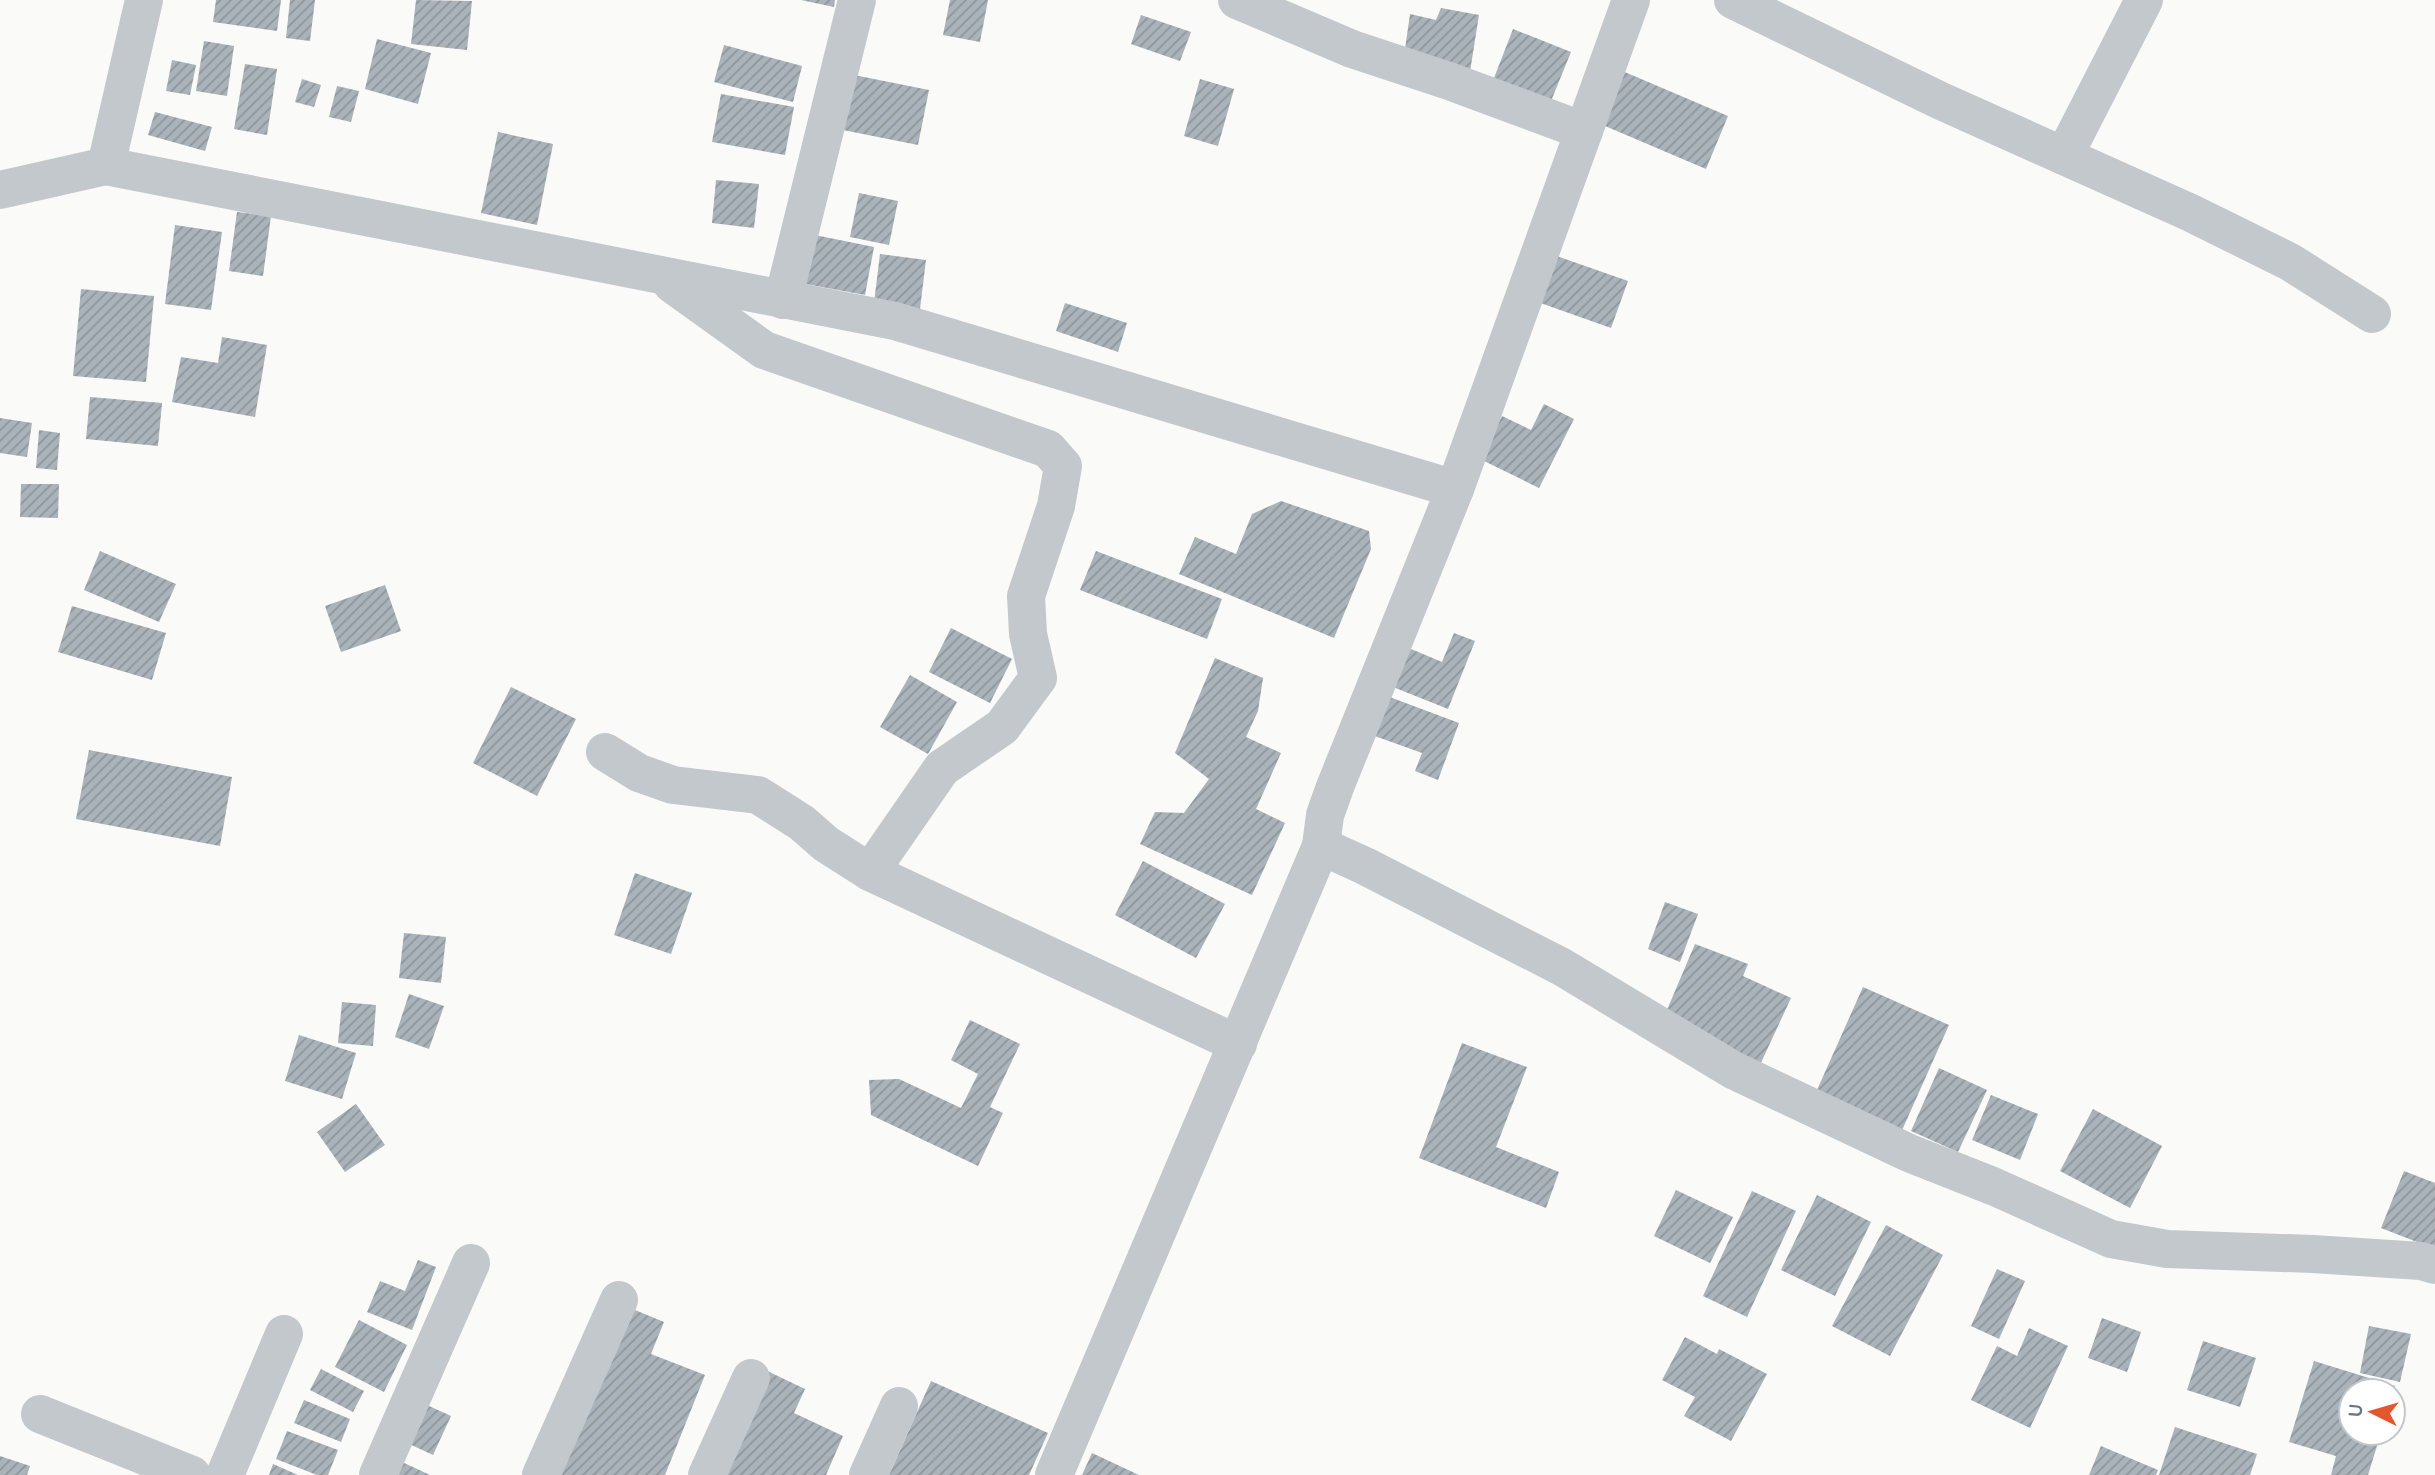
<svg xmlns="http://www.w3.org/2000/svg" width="2435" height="1475" font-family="Quicksand,sans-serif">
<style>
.building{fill:url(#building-hatch)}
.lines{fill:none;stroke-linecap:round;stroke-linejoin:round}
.street{stroke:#c3c8cc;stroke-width:38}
</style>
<defs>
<pattern id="building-hatch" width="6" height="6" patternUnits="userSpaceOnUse" patternTransform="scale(1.75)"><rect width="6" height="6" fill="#aab3b9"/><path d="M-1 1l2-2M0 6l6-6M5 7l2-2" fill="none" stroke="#8e969c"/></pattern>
</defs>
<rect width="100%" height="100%" fill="#fafaf8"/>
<g class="building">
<polygon points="216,0 281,0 277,31 213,22"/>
<polygon points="290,0 315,0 310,41 286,38"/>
<polygon points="416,0 472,1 467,50 411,44"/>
<polygon points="801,0 835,0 834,7"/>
<polygon points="950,0 988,0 980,42 943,35"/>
<polygon points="1441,8 1479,15 1469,78 1404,56 1410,14 1436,20"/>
<polygon points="1141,15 1191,32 1180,61 1131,44"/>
<polygon points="1513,29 1571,52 1551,101 1494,78"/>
<polygon points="377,39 431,53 418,104 365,89"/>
<polygon points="204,41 234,46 227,96 196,91"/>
<polygon points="724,45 802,66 793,102 714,82"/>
<polygon points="172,60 196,65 190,95 166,91"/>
<polygon points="245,64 277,69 267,135 234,129"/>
<polygon points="1620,70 1728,116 1706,169 1598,123"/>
<polygon points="844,73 929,90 918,145 833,128"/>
<polygon points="302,79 321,85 314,107 295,102"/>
<polygon points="1200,79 1234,89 1218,146 1184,136"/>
<polygon points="337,86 359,91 351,122 329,117"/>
<polygon points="721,94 794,107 785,155 712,142"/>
<polygon points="155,112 212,127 205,151 148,135"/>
<polygon points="498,132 553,144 537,225 481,213"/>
<polygon points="716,180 759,184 754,228 712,223"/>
<polygon points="859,193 898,201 889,245 850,237"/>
<polygon points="237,212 271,216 263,276 229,271"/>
<polygon points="175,225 222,232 211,310 165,304"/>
<polygon points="805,233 874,247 865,295 795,282"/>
<polygon points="1548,253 1628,281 1611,328 1532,300"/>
<polygon points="880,254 926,260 919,317 873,311"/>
<polygon points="81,289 154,296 146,382 73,376"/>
<polygon points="1065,303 1127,323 1118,352 1056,331"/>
<polygon points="222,337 267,345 255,417 172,402 181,357 218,363"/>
<polygon points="90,397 162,403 158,446 86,439"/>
<polygon points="1544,404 1574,419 1539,488 1480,459 1502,416 1531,430"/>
<polygon points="0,418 32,423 27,457 0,453"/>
<polygon points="39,430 60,433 57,470 36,468"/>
<polygon points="21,484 59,484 58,518 20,517"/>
<polygon points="1281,501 1369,531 1371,549 1334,638 1179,574 1195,537 1236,554 1252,514"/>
<polygon points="100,551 176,584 159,622 84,590"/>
<polygon points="1096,551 1222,599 1207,639 1080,590"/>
<polygon points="385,585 401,631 341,652 325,606"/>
<polygon points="72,606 166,633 152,680 58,652"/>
<polygon points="951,628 1012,659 990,703 929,672"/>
<polygon points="1454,633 1475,641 1448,709 1388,685 1404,646 1442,662"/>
<polygon points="1215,658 1263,678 1258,711 1246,737 1281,753 1256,809 1285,823 1252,895 1140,844 1155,812 1184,813 1209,779 1175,753"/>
<polygon points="910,675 957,702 928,754 880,727"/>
<polygon points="511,687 576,719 537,796 473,763"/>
<polygon points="1387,696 1459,723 1438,780 1415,771 1422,753 1372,735"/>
<polygon points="89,750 232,777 220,846 76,819"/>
<polygon points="1143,861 1225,904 1196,958 1115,915"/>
<polygon points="635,873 692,893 671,954 614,935"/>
<polygon points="1665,902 1698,914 1680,962 1648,949"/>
<polygon points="404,933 446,937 441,983 399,978"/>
<polygon points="1695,944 1748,964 1743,976 1791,998 1759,1067 1661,1024"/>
<polygon points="1863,987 1949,1025 1899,1137 1813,1099"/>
<polygon points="409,994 444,1006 429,1049 395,1037"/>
<polygon points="342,1002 376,1005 373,1046 338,1043"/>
<polygon points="970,1020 1020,1044 990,1107 1003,1113 978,1166 871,1115 869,1080 899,1079 961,1108 978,1074 951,1060"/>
<polygon points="299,1035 356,1053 342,1099 285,1081"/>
<polygon points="1462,1043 1527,1067 1496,1147 1559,1172 1546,1208 1419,1158"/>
<polygon points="1939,1068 1987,1090 1958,1152 1911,1131"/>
<polygon points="1991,1095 2038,1114 2020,1160 1972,1140"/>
<polygon points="356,1104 385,1145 345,1172 317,1132"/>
<polygon points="2093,1109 2162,1146 2130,1208 2060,1171"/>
<polygon points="2404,1171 2435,1183 2435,1249 2381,1228"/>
<polygon points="1676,1190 1733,1217 1710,1263 1654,1236"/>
<polygon points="1752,1191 1796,1211 1747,1317 1703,1296"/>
<polygon points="1817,1195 1871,1222 1835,1296 1781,1270"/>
<polygon points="1886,1225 1943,1255 1890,1356 1832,1326"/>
<polygon points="418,1260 436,1267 412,1330 367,1312 380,1281 405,1291"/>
<polygon points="1997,1269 2025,1281 1999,1339 1971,1326"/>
<polygon points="606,1298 664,1322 651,1354 705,1375 665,1475 535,1475"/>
<polygon points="2102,1318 2141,1332 2127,1372 2088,1358"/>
<polygon points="359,1320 407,1345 384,1392 335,1367"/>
<polygon points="2369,1326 2411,1334 2400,1382 2360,1373"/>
<polygon points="2029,1328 2068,1346 2030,1428 1971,1400 1997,1346 2017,1356"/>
<polygon points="1685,1337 1717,1354 1719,1349 1767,1374 1731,1441 1684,1416 1695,1397 1662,1380"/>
<polygon points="2203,1341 2256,1358 2240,1407 2187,1390"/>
<polygon points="746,1361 805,1389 794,1413 843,1436 826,1475 694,1475"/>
<polygon points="2314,1361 2395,1386 2394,1391 2351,1391 2351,1433 2381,1433 2368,1475 2331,1475 2336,1456 2289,1442"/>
<polygon points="321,1369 364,1391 353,1412 310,1390"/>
<polygon points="931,1381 1048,1433 1029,1475 889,1475"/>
<polygon points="407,1396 451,1416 433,1455 390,1435"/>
<polygon points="304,1400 350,1419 341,1442 294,1423"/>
<polygon points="2175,1427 2257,1454 2250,1475 2159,1475"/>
<polygon points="287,1431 338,1450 328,1475 317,1475 276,1459"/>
<polygon points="2101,1446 2158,1470 2156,1475 2089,1475"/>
<polygon points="1092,1453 1139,1475 1082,1475"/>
<polygon points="385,1454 430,1475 376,1475"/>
<polygon points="0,1456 30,1466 27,1475 0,1475"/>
<polygon points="273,1464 298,1475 269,1475"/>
</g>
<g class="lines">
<g class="street">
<polyline points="1237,0 1352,49 1449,81 1584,131"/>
<polyline points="1631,0 1455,489 1335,787 1325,815 1321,846 1365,866 1562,967 1733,1070 1909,1153 1995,1187 2111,1239 2167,1249 2313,1254 2421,1261 2435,1265"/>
<polyline points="1733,0 1941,101 2191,213 2290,262 2372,314"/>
<polyline points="2064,156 2144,0"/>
<polyline points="106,166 895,321 1455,489"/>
<polyline points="0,190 106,166 144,0"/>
<polyline points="672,284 764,350 1048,449 1063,466 1056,506 1026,596 1028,634 1038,678 1002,727 942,768 870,872"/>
<polyline points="783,300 857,0"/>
<polyline points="605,752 639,773 673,785 758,795 802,823 826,844 870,872 1238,1044"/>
<polyline points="40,1414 192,1475"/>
<polyline points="225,1475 284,1334"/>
<polyline points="378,1475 471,1263"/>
<polyline points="541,1475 619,1300"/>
<polyline points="707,1475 751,1378"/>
<polyline points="868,1475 899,1406"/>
<polyline points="1054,1475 1321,846"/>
</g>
</g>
<g transform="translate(2372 1412) rotate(275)"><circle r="33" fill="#ffffff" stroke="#c1c8cd" stroke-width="2"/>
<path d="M0-5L12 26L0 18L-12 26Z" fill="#e4572e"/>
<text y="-10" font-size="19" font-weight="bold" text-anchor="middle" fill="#657683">U</text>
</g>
</svg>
